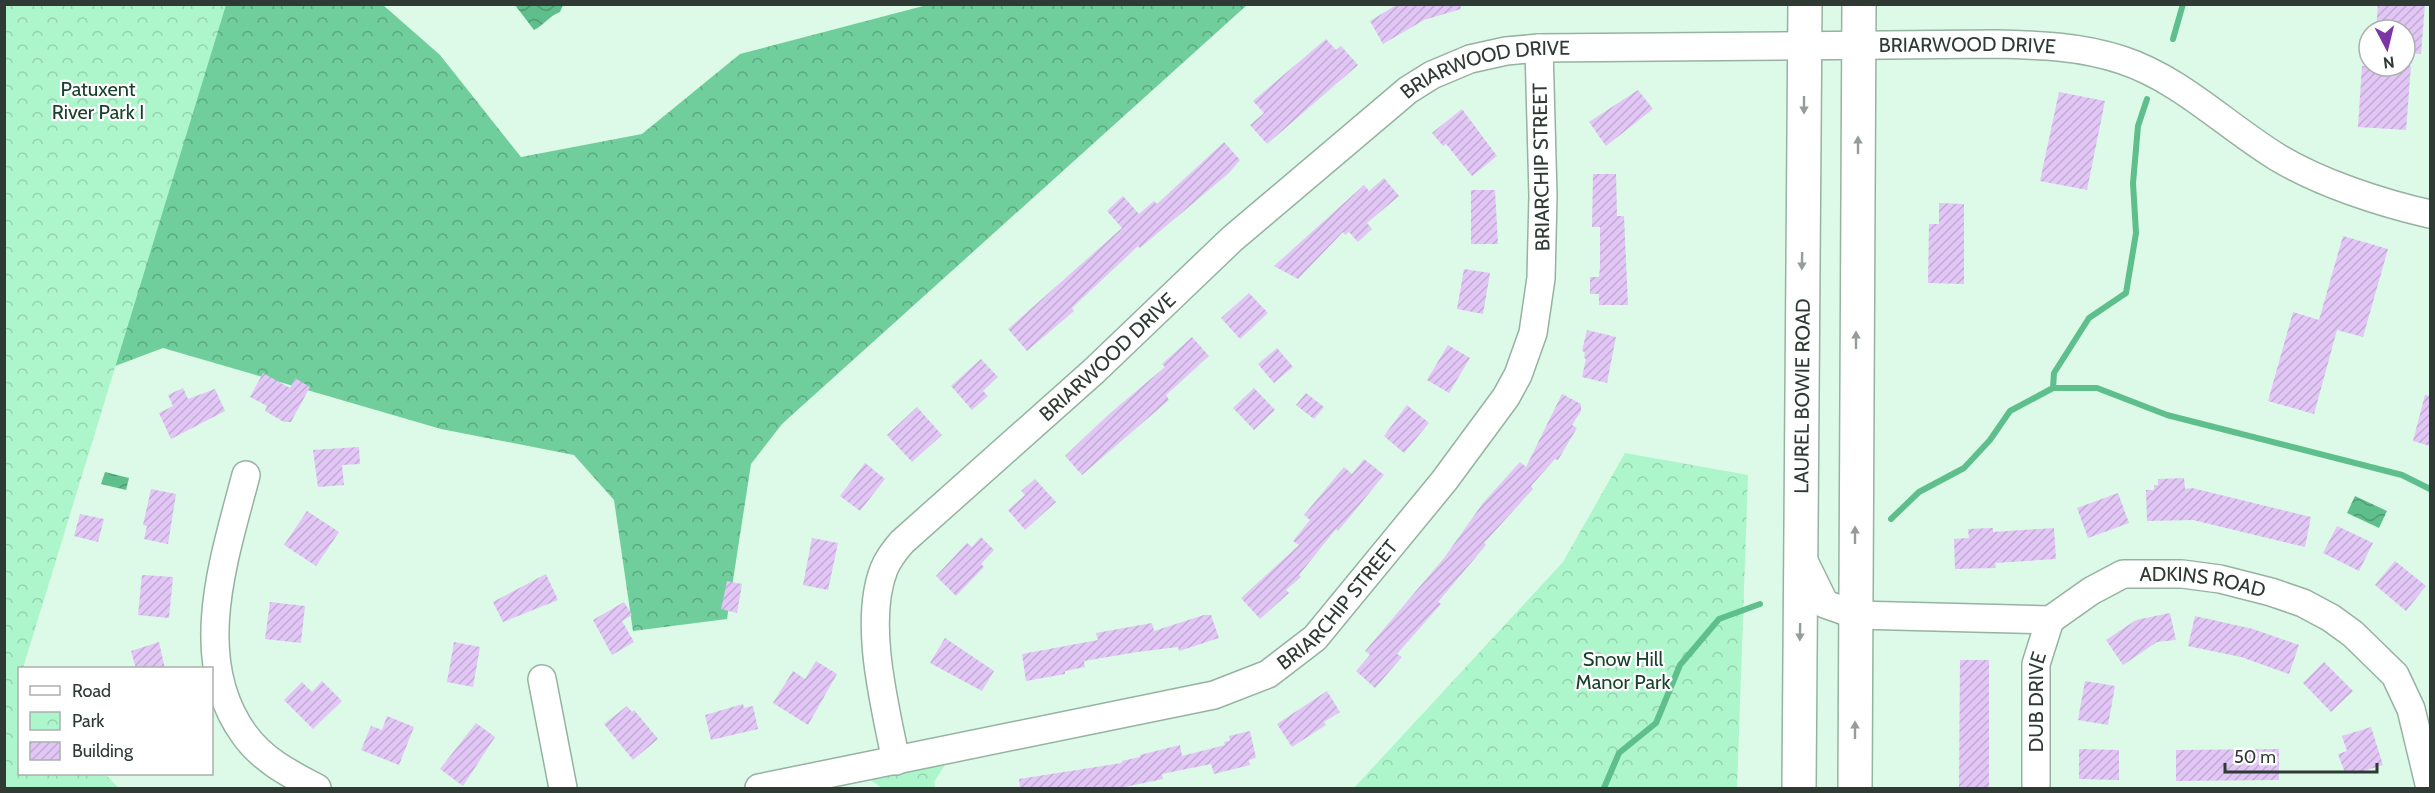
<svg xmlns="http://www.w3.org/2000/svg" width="2435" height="793" font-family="Cabin,sans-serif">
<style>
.forest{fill:url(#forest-crowns)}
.park{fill:url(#park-crowns)}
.water{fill:url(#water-waves)}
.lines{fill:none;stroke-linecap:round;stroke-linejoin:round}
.stream{stroke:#5fbf8c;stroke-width:6}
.building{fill:url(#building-hatch)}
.minor-casing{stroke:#96b2a1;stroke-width:30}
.major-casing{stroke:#96b2a1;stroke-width:36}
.minor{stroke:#fff;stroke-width:27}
.major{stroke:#fff;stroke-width:33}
.oneway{fill:#969c99}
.labels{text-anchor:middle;stroke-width:4.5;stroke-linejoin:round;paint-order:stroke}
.street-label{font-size:20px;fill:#2e3a33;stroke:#fff}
.park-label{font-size:20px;fill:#19412c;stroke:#fff}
</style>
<defs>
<pattern id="forest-crowns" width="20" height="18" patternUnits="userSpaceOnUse" patternTransform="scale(1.5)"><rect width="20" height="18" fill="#6fce9b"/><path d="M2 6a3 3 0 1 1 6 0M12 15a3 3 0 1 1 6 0" fill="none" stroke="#5ca87f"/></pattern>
<pattern id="park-crowns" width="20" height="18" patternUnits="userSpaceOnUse" patternTransform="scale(1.5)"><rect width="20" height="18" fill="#adf5cb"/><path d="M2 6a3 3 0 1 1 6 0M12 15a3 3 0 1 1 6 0" fill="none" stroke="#95d3af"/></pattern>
<pattern id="water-waves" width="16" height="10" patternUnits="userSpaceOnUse" patternTransform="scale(1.5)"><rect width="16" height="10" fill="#5fbf8c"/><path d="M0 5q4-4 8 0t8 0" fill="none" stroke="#4f9c73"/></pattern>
<pattern id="building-hatch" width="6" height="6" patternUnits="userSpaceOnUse" patternTransform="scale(1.5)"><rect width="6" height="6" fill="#e2c6f6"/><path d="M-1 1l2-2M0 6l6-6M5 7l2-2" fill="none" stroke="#c2abd3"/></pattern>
</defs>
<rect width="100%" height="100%" fill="#dcfae7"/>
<polygon class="forest" points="5,5 383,5 440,55 521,157 642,134 740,54 927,5 1247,5 782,424 751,464 727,619 633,631 614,500 574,455 441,429 163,348 9,406"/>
<g class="park">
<polygon points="5,4 226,5 23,668 20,668 20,774 105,774 119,788 5,788"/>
<polygon points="1625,453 1748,475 1737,788 1354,788 1563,562"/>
<polygon points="948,760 934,782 935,788 882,788 866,777"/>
</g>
<g class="water">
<path d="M515,5H563L560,12C549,16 544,25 534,30Z"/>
<polygon points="105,472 129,478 126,490 101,484"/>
<polygon points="2355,496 2387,511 2379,528 2347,513"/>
</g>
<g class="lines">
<g class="stream">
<polyline points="2173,39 2183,4"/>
<polyline points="2053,388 2097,388 2167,415 2402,475 2430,489"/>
<polyline points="1891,519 1919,492 1964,468 1990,440 2010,411 2053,388 2054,373 2089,318 2126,293 2136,233 2133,183 2138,126 2147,99"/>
<polyline points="1604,788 1619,753 1656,723 1680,665 1719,619 1760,604"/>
</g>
</g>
<g class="building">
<polygon points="1398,4 1460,4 1461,9 1424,20 1383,44 1370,21"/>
<polygon points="2378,4 2425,4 2421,54 2405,53 2405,30 2376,30"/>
<polygon points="1326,39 1336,50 1341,46 1358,65 1267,144 1250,125 1264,113 1253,101"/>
<polygon points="2362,66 2411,66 2406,130 2358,127"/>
<polygon points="1638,90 1653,109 1606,146 1589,122"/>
<polygon points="2059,92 2105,101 2087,190 2040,181"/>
<polygon points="1462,109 1497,156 1472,176 1446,144 1443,146 1432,133"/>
<polygon points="1224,142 1240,160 1229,173 1140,248 1138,246 1072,308 1074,311 1027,351 1008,329 1122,228 1107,211 1123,196 1139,214 1154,201 1157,204"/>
<polygon points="1593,174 1616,174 1617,216 1624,216 1628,305 1599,305 1599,294 1590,294 1590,277 1599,277 1600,267 1600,227 1592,227"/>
<polygon points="1384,178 1399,196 1367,223 1372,229 1358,242 1349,232 1345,235 1343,232 1298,279 1274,266 1364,185 1369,191"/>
<polygon points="1471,190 1495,190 1498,244 1471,244"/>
<polygon points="1939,203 1964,204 1964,284 1928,283 1929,224 1939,224"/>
<polygon points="2343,236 2388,249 2363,337 2337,330 2314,414 2268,401 2293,312 2319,320"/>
<polygon points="1464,269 1490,273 1483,314 1457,309"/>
<polygon points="1249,293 1268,313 1240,339 1221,318"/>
<polygon points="1587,330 1616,337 1607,383 1582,377 1586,359 1584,358 1585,352 1582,351"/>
<polygon points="1192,337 1209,356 1166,395 1169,400 1082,475 1065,456 1108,415 1165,367 1162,364"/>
<polygon points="1448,345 1470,358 1449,393 1427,380"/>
<polygon points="1277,348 1293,367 1274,383 1258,364"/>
<polygon points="981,359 998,377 983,391 988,396 972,410 951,386"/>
<polygon points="263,373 290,388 295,378 310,387 291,422 284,422 265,411 267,406 250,397"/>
<polygon points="183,388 188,399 215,389 225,411 171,439 159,413 173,406 168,395"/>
<polygon points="1254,388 1275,410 1254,430 1233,408"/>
<polygon points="1306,393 1324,407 1314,419 1296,405"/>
<polygon points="1562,394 1581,404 1581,411 1572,425 1577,428 1558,460 1555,459 1531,486 1533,489 1484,543 1486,545 1438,602 1441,604 1397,654 1402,657 1375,688 1356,671 1370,655 1365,651 1444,558 1483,503 1520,462 1526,467"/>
<polygon points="2425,395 2430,396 2430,446 2413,441"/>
<polygon points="1407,405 1429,423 1404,453 1384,436"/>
<polygon points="917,407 942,435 912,462 887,435"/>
<polygon points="359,447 360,464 342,465 344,485 318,487 313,450"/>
<polygon points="1364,459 1384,475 1338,531 1336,529 1299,575 1301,577 1286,590 1289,593 1260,619 1241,598 1299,545 1293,541 1310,520 1304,515 1344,467 1352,474"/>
<polygon points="865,463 885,479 860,511 840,496"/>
<polygon points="2184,478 2185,489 2192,488 2311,517 2305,547 2193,520 2147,521 2146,490 2154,490 2154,485 2158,485 2158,479"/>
<polygon points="1035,479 1056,502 1025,530 1008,510 1025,495 1021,491"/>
<polygon points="151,489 176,494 168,544 144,539 147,526 143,525"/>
<polygon points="2118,493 2129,523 2088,538 2077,508"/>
<polygon points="307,511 339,532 316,566 284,545"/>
<polygon points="80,514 104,519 98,542 74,536"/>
<polygon points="2337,526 2373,543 2359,571 2323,553"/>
<polygon points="1993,528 1993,532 2054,528 2056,559 1995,563 1996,568 1955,569 1954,539 1969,538 1968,529"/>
<polygon points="981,537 994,550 981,564 984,567 956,596 936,576 967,543 972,547"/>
<polygon points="812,538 838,543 828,590 803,585"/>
<polygon points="2395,561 2426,586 2406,611 2375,585"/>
<polygon points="546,574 558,600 503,622 493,602"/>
<polygon points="142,575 173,577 169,618 138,615"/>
<polygon points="727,581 742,584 737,613 721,609"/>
<polygon points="270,602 305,606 301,643 265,639"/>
<polygon points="624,602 632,615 622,621 634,642 612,655 593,620"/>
<polygon points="2170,613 2176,640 2157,642 2123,665 2106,640 2136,620"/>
<polygon points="1204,615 1211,615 1219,638 1179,651 1178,647 1137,652 1084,661 1085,667 1065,671 1065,674 1026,681 1022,654 1098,640 1096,633 1152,623 1154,631"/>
<polygon points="2195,616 2253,629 2299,645 2289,674 2241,657 2188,646"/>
<polygon points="945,638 994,671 982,691 930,663"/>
<polygon points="159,642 165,669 136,669 131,651"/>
<polygon points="454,642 480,647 473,687 447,682"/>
<polygon points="1960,660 1989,660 1989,789 1959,789"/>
<polygon points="816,661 837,674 808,725 773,703 793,671 805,679"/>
<polygon points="2324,662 2353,691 2331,712 2303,683"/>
<polygon points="322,681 342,701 313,729 284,700 302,682 312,692"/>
<polygon points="2085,681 2115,686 2108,725 2078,720"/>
<polygon points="1327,691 1340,712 1324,722 1326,725 1292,747 1277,724"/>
<polygon points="743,704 744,708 753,706 758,729 711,740 705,715"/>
<polygon points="627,706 632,712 634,710 658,739 633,760 604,724"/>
<polygon points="387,716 414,727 399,765 361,750 371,726 382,730"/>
<polygon points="476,723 495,737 463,786 440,769"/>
<polygon points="2371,727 2383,765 2354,774 2353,771 2345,773 2338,754 2347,751 2342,736"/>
<polygon points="1250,731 1256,758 1249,760 1250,765 1214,774 1211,764 1162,774 1163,779 1115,789 1020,789 1019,779 1122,763 1122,761 1140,757 1140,755 1180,745 1182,756 1225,745 1224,742 1230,741 1229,736"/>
<polygon points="2079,749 2119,750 2119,780 2079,779"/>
<polygon points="2279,749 2279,780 2176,781 2176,750"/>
</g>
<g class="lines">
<defs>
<g id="minor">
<path d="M246,475C225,556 189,658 244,734C262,760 290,774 317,788"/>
<path id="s1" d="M1802,557L1825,604L1856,615L2050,620L2091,591L2123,574H2182L2220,579L2271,592L2303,603L2331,618L2353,634L2395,675L2411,709L2430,788"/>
<polyline points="542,679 563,788"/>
<path id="s2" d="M896,761C885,706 863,622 884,569C888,559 895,550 902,542L1094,371L1232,239L1408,90L1432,75L1470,59L1506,51L1539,48L1995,44C2038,45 2080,46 2122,60C2180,79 2225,125 2277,157C2320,183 2381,203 2430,214"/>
<path id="s3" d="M759,788L1214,695L1268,674L1315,638L1444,481L1506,397L1518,375L1533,333L1541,278L1543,196L1539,48"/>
<path id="s4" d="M2036,788V664L2050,620"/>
</g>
<g id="major">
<path id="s5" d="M1799,788L1805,4"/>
<polyline points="1855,788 1859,4"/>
</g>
</defs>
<use href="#minor" class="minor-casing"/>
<use href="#major" class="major-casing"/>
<use href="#minor" class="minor"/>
<use href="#major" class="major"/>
</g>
<defs><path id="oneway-solid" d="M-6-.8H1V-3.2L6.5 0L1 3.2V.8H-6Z" transform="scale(1.5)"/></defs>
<g class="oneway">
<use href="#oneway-solid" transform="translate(1804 105) rotate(90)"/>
<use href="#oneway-solid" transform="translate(1858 145) rotate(-90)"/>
<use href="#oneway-solid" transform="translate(1802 261) rotate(91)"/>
<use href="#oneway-solid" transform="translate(1856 340) rotate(-90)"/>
<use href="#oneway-solid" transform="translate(1855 535) rotate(-90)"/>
<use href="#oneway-solid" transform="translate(1800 632) rotate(91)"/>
<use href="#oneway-solid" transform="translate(1855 730) rotate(-90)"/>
</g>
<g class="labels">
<g class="street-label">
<text dy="7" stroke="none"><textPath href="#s2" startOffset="1474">BRIARWOOD DRIVE</textPath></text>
<text dy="7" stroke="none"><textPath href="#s2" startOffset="988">BRIARWOOD DRIVE</textPath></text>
<text transform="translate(1541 167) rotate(-91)" y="7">BRIARCHIP STREET</text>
<text dy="7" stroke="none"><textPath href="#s2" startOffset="504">BRIARWOOD DRIVE</textPath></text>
<text dy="7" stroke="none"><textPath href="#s5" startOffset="392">LAUREL BOWIE ROAD</textPath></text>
<text dy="7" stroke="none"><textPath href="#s1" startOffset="446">ADKINS ROAD</textPath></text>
<text dy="7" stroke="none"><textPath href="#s3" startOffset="621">BRIARCHIP STREET</textPath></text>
<text dy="7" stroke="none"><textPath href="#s4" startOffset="86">DUB DRIVE</textPath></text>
</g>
<g class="park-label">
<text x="98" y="96">Patuxent<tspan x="98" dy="23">River Park I</tspan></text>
<text x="1623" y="666">Snow Hill<tspan x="1623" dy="23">Manor Park</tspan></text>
</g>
</g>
<rect width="2435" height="793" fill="none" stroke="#2e3a33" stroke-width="12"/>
<rect x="18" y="667" width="195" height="108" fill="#ffffff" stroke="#abb0ad" stroke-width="1.5"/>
<rect x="30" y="686" width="30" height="9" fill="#ffffff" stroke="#abb0ad" stroke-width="1.5"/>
<text x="72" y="697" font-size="18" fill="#2e3a33">Road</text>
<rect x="30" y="712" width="30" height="18" fill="url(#park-crowns)" stroke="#abb0ad" stroke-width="1.5"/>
<text x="72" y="727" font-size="18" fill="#2e3a33">Park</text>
<rect x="30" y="742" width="30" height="18" fill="url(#building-hatch)" stroke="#abb0ad" stroke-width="1.5"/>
<text x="72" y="757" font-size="18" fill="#2e3a33">Building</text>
<g transform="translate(2387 48) rotate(173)"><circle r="28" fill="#ffffff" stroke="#abb0ad" stroke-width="1.5"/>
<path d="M0-4.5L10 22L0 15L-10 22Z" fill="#7d34a6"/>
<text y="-9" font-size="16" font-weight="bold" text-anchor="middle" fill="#2e3a33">N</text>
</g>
<path d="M2225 763v9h152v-9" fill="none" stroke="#2e3a33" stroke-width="3"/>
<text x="2234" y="763" font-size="18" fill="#2e3a33" stroke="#ffffff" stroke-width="4.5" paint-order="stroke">50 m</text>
</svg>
